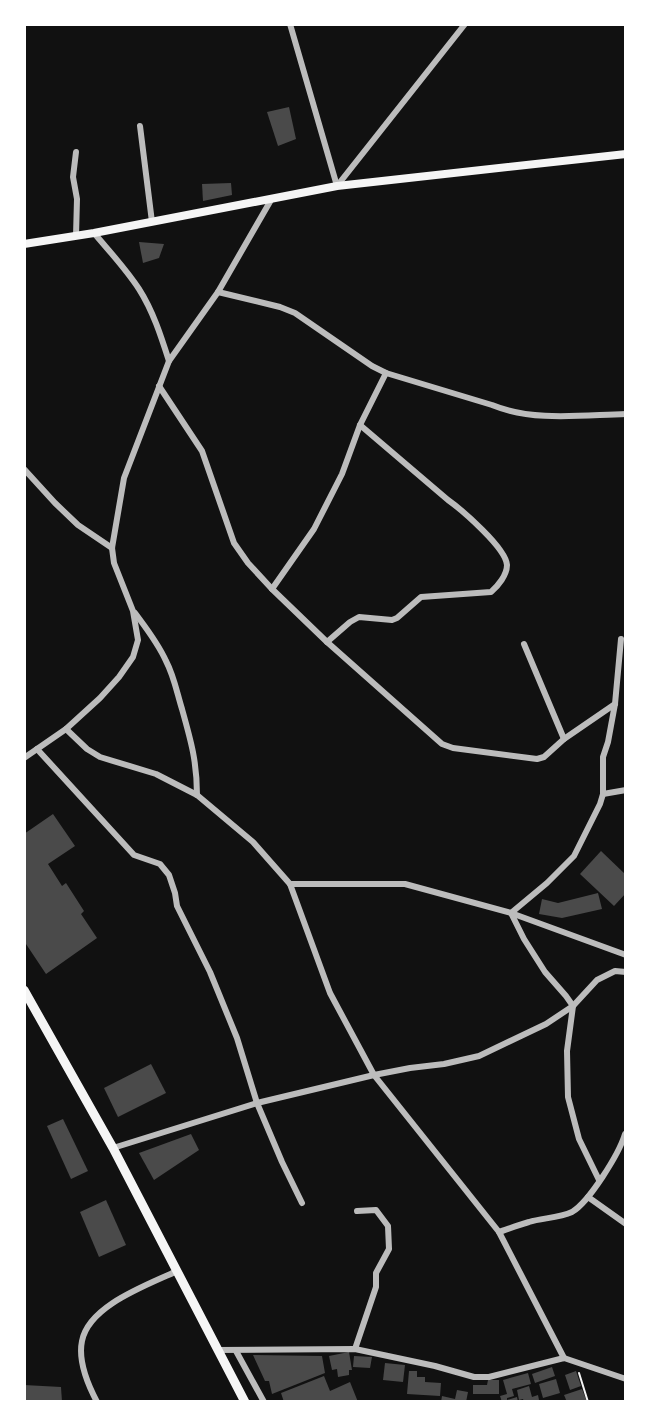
<svg xmlns="http://www.w3.org/2000/svg" width="650" height="1426" font-family="Figtree,sans-serif">
<style>
.building{fill:#4a4a4a}
.lines{fill:none;stroke-linecap:round;stroke-linejoin:round}
.path{stroke:#f5f5f5;stroke-width:2}
.minor{stroke:#bcbcbc;stroke-width:6}
.secondary{stroke:#f5f5f5;stroke-width:8}
.primary{stroke:#f5f5f5;stroke-width:9}
</style>
<rect width="100%" height="100%" fill="#111"/>
<g class="building">
<polygon points="289,107 296,139 278,146 267,112"/>
<polygon points="231,183 232,195 203,201 202,184"/>
<polygon points="139,242 164,244 159,258 143,263"/>
<polygon points="53,814 75,846 48,864 62,886 66,883 84,911 81,914 97,938 46,974 24,941 24,834"/>
<polygon points="601,851 626,875 626,893 614,906 580,874"/>
<polygon points="598,893 602,909 562,918 539,914 542,899 558,903"/>
<polygon points="151,1064 166,1093 118,1117 104,1088"/>
<polygon points="63,1119 88,1171 71,1179 47,1126"/>
<polygon points="191,1134 199,1150 154,1180 139,1153"/>
<polygon points="106,1200 126,1245 99,1257 80,1212"/>
<polygon points="349,1352 352,1370 349,1370 349,1375 338,1377 337,1369 332,1370 329,1356"/>
<polygon points="253,1355 322,1356 325,1373 272,1394 269,1381 265,1381"/>
<polygon points="354,1356 372,1357 370,1368 353,1367"/>
<polygon points="385,1363 405,1365 403,1382 383,1380"/>
<polygon points="552,1367 555,1376 535,1383 532,1374"/>
<polygon points="409,1371 417,1371 417,1377 425,1377 425,1382 441,1383 440,1396 407,1394"/>
<polygon points="576,1371 581,1386 570,1390 565,1375"/>
<polygon points="528,1373 531,1384 512,1389 514,1396 507,1398 507,1400 517,1397 518,1402 502,1402 500,1396 507,1394 503,1380"/>
<polygon points="324,1376 330,1391 350,1382 358,1402 284,1402 281,1393"/>
<polygon points="556,1379 560,1393 543,1398 539,1384"/>
<polygon points="488,1380 499,1380 499,1394 473,1394 473,1385 487,1385"/>
<polygon points="24,1385 61,1387 62,1402 24,1402"/>
<polygon points="529,1386 532,1397 538,1395 539,1400 524,1402 523,1399 519,1400 517,1390"/>
<polygon points="582,1389 587,1402 567,1402 564,1395"/>
<polygon points="457,1390 468,1392 466,1402 441,1402 442,1396 455,1399"/>
</g>
<g class="lines">
<polyline class="path" points="579,1373 588,1402"/>
<g class="minor">
<polyline points="290,24 337,186"/>
<polyline points="140,126 152,222"/>
<polyline points="337,186 465,24"/>
<path d="M94,233C110,252 126,269 139,289C153,311 161,336 169,361"/>
<polyline points="76,236 77,199 73,177 76,152"/>
<path d="M218,292L280,307L295,313L372,366L386,373L492,405C534,422 582,415 626,414"/>
<polyline points="159,386 202,451 234,543 248,563 272,589 327,642 442,744 453,748 537,759 544,757 564,739 615,704"/>
<polyline points="24,469 55,503 78,525 112,548"/>
<polyline points="272,589 314,529 342,474 360,425 386,373"/>
<path d="M135,613C146,628 158,643 166,661C174,676 177,693 182,709C191,741 197,762 197,795"/>
<path d="M327,642L350,622L359,617L392,620L397,618L421,597L491,592C498,586 507,575 507,565C506,548 462,510 448,500L360,425"/>
<polyline points="524,644 564,739"/>
<polyline points="66,729 87,749 100,757 156,774 197,795 253,842 290,884 405,884 511,913 626,955"/>
<polyline points="37,749 134,855 160,864 169,875 175,893 177,906 210,972 237,1038 257,1103 282,1162 302,1203"/>
<polyline points="24,758 66,729 100,698 119,677 133,657 138,640 133,611 114,563 112,548 124,478 169,361 218,292 271,200"/>
<polyline points="603,794 626,790"/>
<polyline points="290,884 330,993 374,1075 499,1232 564,1358"/>
<polyline points="113,1148 257,1103 374,1075 410,1068 444,1064 479,1056 546,1024 573,1006 597,980 615,971 626,972"/>
<polyline points="599,1180 579,1139 568,1097 567,1051 573,1006 566,996 545,972 524,939 511,913 547,883 574,856 600,804 603,794 603,757 608,742 615,704 621,639"/>
<polyline points="588,1197 626,1224"/>
<path d="M499,1232C508,1229 518,1225 529,1222C542,1218 559,1218 572,1212C589,1202 619,1154 625,1134"/>
<polyline points="355,1349 376,1287 376,1273 389,1249 388,1226 376,1210 357,1211"/>
<polyline points="218,1350 355,1349 435,1366 474,1377 489,1377 564,1358 626,1379"/>
<polyline points="236,1351 264,1402"/>
<path d="M97,1402C88,1385 78,1360 82,1341C89,1305 148,1285 177,1271"/>
</g>
<polyline class="secondary" points="24,244 94,233 337,186 626,154"/>
<polyline class="primary" points="24,990 113,1148 245,1402"/>
</g>
<rect width="650" height="1426" fill="none" stroke="#ffffff" stroke-width="52"/>
</svg>
